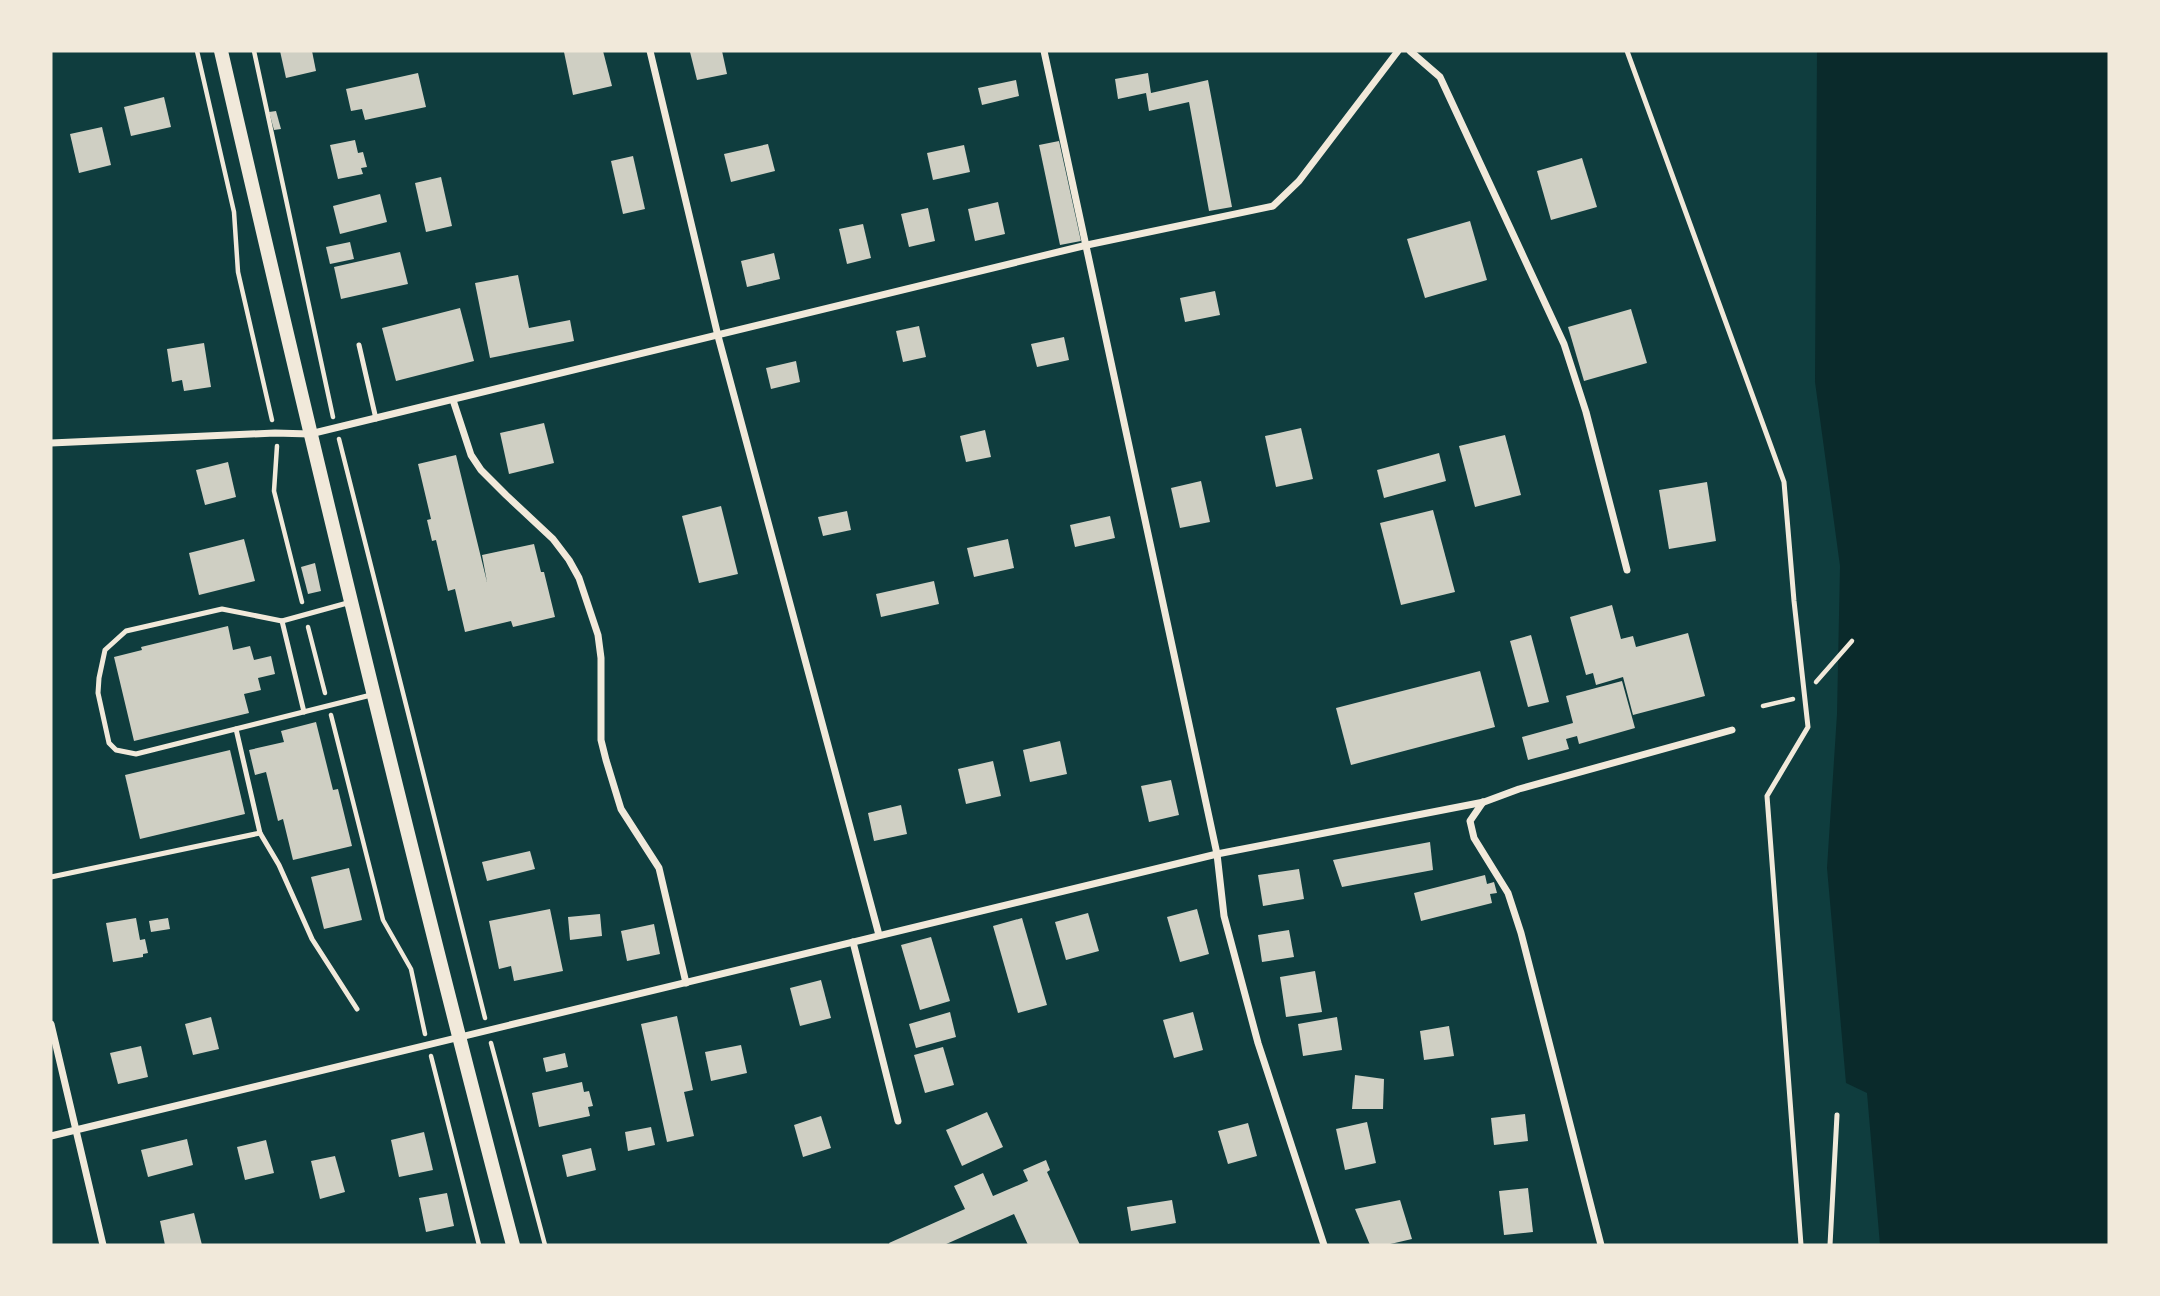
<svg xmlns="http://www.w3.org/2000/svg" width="2160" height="1296" font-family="Commissioner,sans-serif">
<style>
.water{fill:#0a2a2b}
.building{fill:#cfcfc3}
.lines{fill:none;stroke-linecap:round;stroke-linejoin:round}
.path{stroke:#f1e9da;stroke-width:4.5}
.service{stroke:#f1e9da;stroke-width:5}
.minor{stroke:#f1e9da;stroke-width:7}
.secondary{stroke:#f1e9da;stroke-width:14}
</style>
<rect width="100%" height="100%" fill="#0f3d3e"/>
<polygon class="water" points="1817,51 2109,51 2109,1245 1880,1245 1867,1093 1846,1083 1827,868 1837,714 1840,566 1815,382"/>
<g class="building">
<polygon points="280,51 312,51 316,71 286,78"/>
<polygon points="571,51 603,51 612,86 573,95 564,52"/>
<polygon points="722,51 727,74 697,80 690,52"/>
<polygon points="418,73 426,107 365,120 362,109 351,111 346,89"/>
<polygon points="1148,73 1151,93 1208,80 1232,207 1209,211 1189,102 1149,111 1146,93 1118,99 1115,79"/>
<polygon points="1016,80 1019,96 982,105 978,88"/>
<polygon points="164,97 171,127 131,136 124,107"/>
<polygon points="276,111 281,129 274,130 269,112"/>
<polygon points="102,127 111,165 79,173 70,134"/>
<polygon points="355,140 358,153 363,152 367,167 361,168 363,174 338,179 330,145"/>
<polygon points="1059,141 1081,241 1060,245 1039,145"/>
<polygon points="768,144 775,171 731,182 724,154"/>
<polygon points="964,145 970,172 933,180 927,153"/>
<polygon points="633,156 645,209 623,214 611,161"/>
<polygon points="1582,158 1597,207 1551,220 1537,171"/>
<polygon points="441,177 452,226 426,232 415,183"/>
<polygon points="380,194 387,222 340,234 333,206"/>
<polygon points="998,202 1005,234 975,241 968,209"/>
<polygon points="928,208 935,241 909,247 901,214"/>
<polygon points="1470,221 1487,280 1425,298 1407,239"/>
<polygon points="863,224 871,258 847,264 839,229"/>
<polygon points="350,242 354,259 330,264 326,247"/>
<polygon points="400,252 408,284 341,299 334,267"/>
<polygon points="774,253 780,279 747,287 741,261"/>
<polygon points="518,275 529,328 570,320 574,341 490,358 475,283"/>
<polygon points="1215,291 1220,315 1185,322 1180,298"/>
<polygon points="460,308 474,361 396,381 382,328"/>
<polygon points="1631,309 1647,363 1584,381 1568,327"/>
<polygon points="919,326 926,357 903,362 896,331"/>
<polygon points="1064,337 1069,360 1037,367 1031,344"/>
<polygon points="204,343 211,387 184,391 182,380 172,382 167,349"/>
<polygon points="796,361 800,382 771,389 766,368"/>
<polygon points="544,423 554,463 509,474 500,433"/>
<polygon points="1301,428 1313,479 1276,487 1265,436"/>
<polygon points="985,430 991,457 966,462 960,436"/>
<polygon points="1505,435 1521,495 1475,507 1459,446"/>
<polygon points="1439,453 1446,481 1384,498 1377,470"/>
<polygon points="456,455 487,582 482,555 534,544 541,572 544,572 555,617 513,627 511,621 465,632 455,589 448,591 436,540 432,541 427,520 431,519 418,464"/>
<polygon points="228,462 236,497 205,505 196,470"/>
<polygon points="1201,481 1210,522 1180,528 1171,488"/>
<polygon points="1707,482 1716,541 1669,549 1659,490"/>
<polygon points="721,506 738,574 699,583 682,516"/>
<polygon points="1433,510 1455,592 1401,605 1380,523"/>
<polygon points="847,511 851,530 823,536 818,517"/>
<polygon points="1110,516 1115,538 1075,547 1070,525"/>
<polygon points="244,539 255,581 199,595 189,553"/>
<polygon points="1008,539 1014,568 974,577 967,548"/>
<polygon points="315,563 321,591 308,594 301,567"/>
<polygon points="934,581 939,604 881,617 876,594"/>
<polygon points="1612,605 1621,639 1633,636 1636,647 1688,633 1705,696 1633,715 1623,677 1596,685 1593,673 1586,675 1570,617"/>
<polygon points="228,626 233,650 250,646 254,660 271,656 275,674 258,678 261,690 244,694 249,713 134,741 114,657 142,650 141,647"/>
<polygon points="1531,635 1549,702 1528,707 1510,641"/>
<polygon points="1480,671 1495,727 1351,765 1336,708"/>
<polygon points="1622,681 1635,728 1579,744 1577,736 1566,739 1569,749 1528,760 1522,737 1573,723 1566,696"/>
<polygon points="316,722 333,790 338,789 352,846 293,860 283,819 278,821 266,772 255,775 249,750 284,742 281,731"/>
<polygon points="1060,741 1067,774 1030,782 1023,750"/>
<polygon points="230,750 245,814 140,839 125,775"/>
<polygon points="993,761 1001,796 966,804 958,769"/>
<polygon points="1171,780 1179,815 1149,822 1141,786"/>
<polygon points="901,805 907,834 874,841 868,813"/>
<polygon points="1430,842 1433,870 1342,887 1333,860"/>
<polygon points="530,851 535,869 487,881 482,862"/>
<polygon points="349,868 362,920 324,929 311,877"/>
<polygon points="1299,869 1304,899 1263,906 1258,875"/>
<polygon points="1485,875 1487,884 1494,882 1497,893 1490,894 1492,903 1421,921 1414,893"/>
<polygon points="550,909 563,971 514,981 511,966 499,969 489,921"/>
<polygon points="1197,909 1209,954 1180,962 1167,917"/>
<polygon points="1088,913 1099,951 1066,960 1055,922"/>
<polygon points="600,914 602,936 570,940 568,917"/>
<polygon points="136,918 140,940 145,939 148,953 143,954 143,957 113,962 106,923"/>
<polygon points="168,918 170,929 151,932 149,921"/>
<polygon points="1022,918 1047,1005 1018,1013 993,926"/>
<polygon points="654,924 660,954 627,961 621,931"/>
<polygon points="1289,930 1294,957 1262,962 1258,935"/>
<polygon points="931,937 950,1001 920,1010 901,945"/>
<polygon points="1315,971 1322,1012 1286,1017 1280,977"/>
<polygon points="821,980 831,1018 800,1026 790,988"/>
<polygon points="950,1012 956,1037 916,1048 909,1024"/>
<polygon points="1193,1012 1203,1050 1174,1058 1163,1020"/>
<polygon points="677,1016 693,1090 684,1092 694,1136 667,1142 641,1024"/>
<polygon points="211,1017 219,1049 193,1055 185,1024"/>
<polygon points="1337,1017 1342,1050 1303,1056 1298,1024"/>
<polygon points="1449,1026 1454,1056 1424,1060 1420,1031"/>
<polygon points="741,1045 747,1073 711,1081 705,1052"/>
<polygon points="141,1046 148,1077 118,1084 110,1053"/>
<polygon points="943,1047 954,1085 925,1093 914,1055"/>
<polygon points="565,1053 568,1067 546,1072 543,1058"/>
<polygon points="1355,1075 1384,1079 1383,1109 1352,1109"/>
<polygon points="582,1082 584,1092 589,1091 593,1106 588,1107 590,1116 539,1127 532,1093"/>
<polygon points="987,1112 1003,1147 962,1166 946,1130"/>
<polygon points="1525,1114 1528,1141 1494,1145 1491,1118"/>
<polygon points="821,1116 831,1148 803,1157 794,1125"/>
<polygon points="1367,1122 1376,1163 1345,1170 1336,1129"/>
<polygon points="1248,1123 1257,1156 1228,1164 1218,1131"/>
<polygon points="651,1127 655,1145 628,1151 625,1132"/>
<polygon points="424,1132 433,1170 399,1177 391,1140"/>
<polygon points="187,1139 193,1165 148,1177 141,1150"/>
<polygon points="266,1140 274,1173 245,1180 237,1147"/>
<polygon points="591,1148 596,1170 567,1177 562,1155"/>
<polygon points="335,1156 345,1192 320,1199 311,1161"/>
<polygon points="1046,1160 1050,1170 1047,1172 1080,1245 1028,1245 1014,1214 944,1245 890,1245 889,1243 965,1209 954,1186 983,1173 993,1196 1028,1181 1023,1170"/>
<polygon points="1528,1188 1533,1232 1504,1235 1499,1191"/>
<polygon points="447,1193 454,1226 426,1232 419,1198"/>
<polygon points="1172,1200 1176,1223 1131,1231 1127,1207"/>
<polygon points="1400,1200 1412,1239 1386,1245 1370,1245 1355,1209"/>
<polygon points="194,1213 202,1245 165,1245 160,1221"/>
</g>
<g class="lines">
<g class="path">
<polyline points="197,51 234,212 238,272 272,420"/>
<polyline points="254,51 333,417"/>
<polyline points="339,439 485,1018"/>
<polyline points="277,446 274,491 302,602"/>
<polyline points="308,627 325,693"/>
<polyline points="1816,682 1852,641"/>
<polyline points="1763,706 1793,699"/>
<polyline points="331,715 383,920 411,969 425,1034"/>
<polyline points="491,1043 545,1245"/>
<polyline points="431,1056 479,1245"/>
</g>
<g class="service">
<polyline points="1627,51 1784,482 1794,601 1808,727 1767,796 1801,1245"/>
<polyline points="359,345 376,419"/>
<polyline points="351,602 282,621 222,609 126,631 105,650 99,678 98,693 109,743 116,750 136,754 371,695"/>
<polyline points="282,621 304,712"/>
<polyline points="236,729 260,833 279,865 312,939 357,1009"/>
<polyline points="51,877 260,833"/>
<polyline points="1830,1245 1837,1115"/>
</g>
<g class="minor">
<polyline points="650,51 718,336 879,935"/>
<polyline points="1044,51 1217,854 1224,916 1258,1043 1324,1245"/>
<polyline points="1410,51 1440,77 1564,344 1586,412 1627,570"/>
<polyline points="453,400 471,455 481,470 506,495 553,539 569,560 579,578 598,635 601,658 601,740 606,760 621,809 659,868 686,983"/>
<polyline points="51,443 275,433 310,434 1087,245 1273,206 1299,181 1398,51"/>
<polyline points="1483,802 1470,821 1474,838 1508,893 1521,933 1601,1245"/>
<polyline points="853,942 898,1121"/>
<polyline points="51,1024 103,1245"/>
<polyline points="51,1136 1217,854 1484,802 1519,789 1732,730"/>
</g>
<path class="secondary" d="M221,51C313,450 409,849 513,1245"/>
</g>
<rect width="2160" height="1296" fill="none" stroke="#f1e9da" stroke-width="105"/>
</svg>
